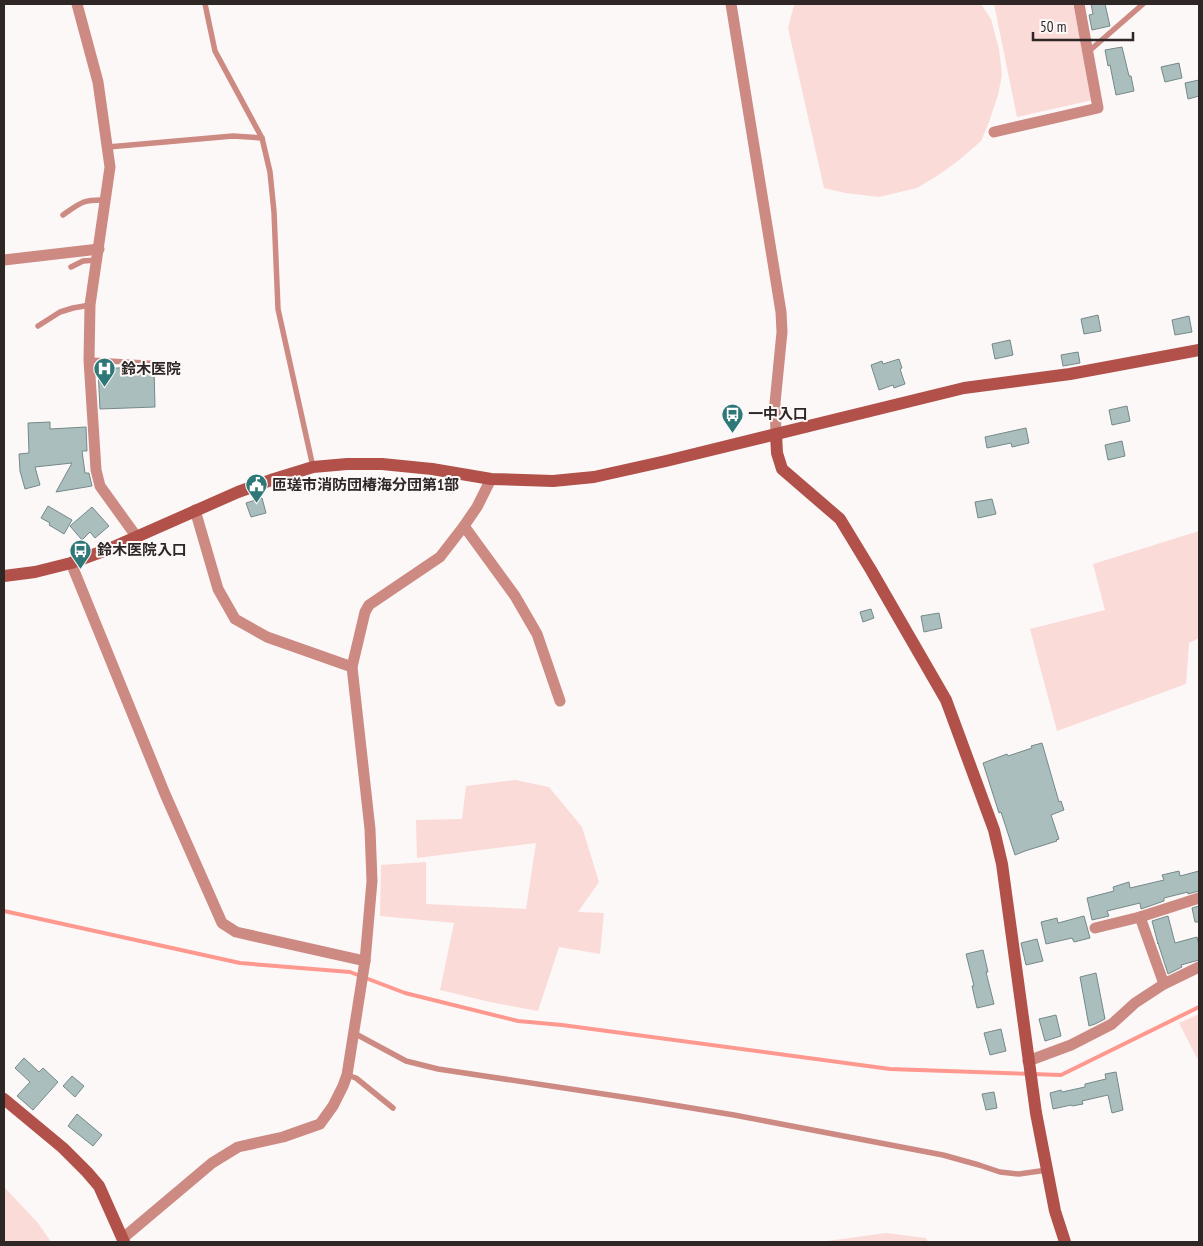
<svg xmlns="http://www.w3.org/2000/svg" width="1203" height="1246" font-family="'PT Sans Narrow','Noto Sans JP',sans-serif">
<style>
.green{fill:#fbdbd7}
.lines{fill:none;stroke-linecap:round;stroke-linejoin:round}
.stream{stroke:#ff988e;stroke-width:4}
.building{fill:#a9bebd;stroke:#758989}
.lane{stroke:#cd8a83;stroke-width:5.5}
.street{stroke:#cd8a83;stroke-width:11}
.secondary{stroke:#b1514a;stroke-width:12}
.labels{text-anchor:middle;stroke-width:4;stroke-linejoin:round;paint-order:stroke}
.poi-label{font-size:15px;font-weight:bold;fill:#2f2726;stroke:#fcf8f8;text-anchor:start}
</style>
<rect width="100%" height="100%" fill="#fcf8f8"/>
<g class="green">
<polygon points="802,4 981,4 991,19 999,49 1002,75 998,95 989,122 981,141 958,161 940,174 917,188 879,197 845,193 824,188 788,28 794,5"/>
<polygon points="994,4 1073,4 1093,100 1017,117"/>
<polygon points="1199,531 1199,638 1189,643 1186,684 1057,731 1030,629 1105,610 1093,564"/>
<polygon points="515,780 549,787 582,827 599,882 578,912 604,913 600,954 559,947 538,1011 490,1002 440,990 454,923 380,916 381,865 426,862 426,904 526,909 536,843 417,858 416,820 462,819 466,786"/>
<polygon points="1199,1014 1199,1062 1179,1023"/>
<polygon points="4,1187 38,1223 51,1242 4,1242"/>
<polygon points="886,1233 926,1238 928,1242 820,1242"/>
</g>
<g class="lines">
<polyline class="stream" points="4,911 240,963 350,972 405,993 518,1021 562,1025 890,1069 1061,1075 1199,1007"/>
</g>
<g class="building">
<polygon points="1091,4 1105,4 1110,26 1092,30 1089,15 1093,14"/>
<polygon points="1122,47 1129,76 1131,76 1134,91 1116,95 1110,65 1108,66 1105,50"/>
<polygon points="1179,63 1182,78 1165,82 1161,67"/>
<polygon points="1199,80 1199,96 1188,99 1185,83"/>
<polygon points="1098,315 1101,331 1084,334 1081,319"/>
<polygon points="1189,316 1192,332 1175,335 1172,320"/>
<polygon points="1010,340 1013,355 995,359 992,344"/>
<polygon points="1078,352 1080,363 1063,366 1061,355"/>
<polygon points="899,359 902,368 900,369 905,384 894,388 893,385 879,390 871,365 882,361 883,364"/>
<polygon points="138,367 154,368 155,407 100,409 98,369"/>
<polygon points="1127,406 1130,421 1112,425 1109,410"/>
<polygon points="50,422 50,429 86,427 87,451 82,451 85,473 89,473 92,486 56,492 72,463 35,467 40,485 25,489 20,471 19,454 29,453 28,423"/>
<polygon points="1026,428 1029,443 1012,447 1011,443 987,448 985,437"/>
<polygon points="1122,441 1125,456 1108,460 1105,445"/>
<polygon points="262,498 266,513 251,517 246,503"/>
<polygon points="992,499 996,514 978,518 975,502"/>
<polygon points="48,506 72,520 64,534 49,525 50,523 41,518"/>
<polygon points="92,507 109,526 95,538 90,532 82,540 70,526"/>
<polygon points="871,609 874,618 863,622 860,612"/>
<polygon points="939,613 942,628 924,632 921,616"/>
<polygon points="1042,743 1059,802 1061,801 1064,810 1051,815 1059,839 1056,840 1057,841 1025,851 1015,855 1001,812 999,813 983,763 1007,754 1008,756 1032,748 1031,746"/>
<polygon points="1179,871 1180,876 1199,871 1199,891 1188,894 1188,892 1164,898 1164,901 1141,909 1140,903 1107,911 1109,916 1092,920 1087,898 1114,891 1113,887 1129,882 1130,888 1164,880 1162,875"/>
<polygon points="1199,906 1199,922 1195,922 1192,908"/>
<polygon points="1084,916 1090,938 1074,942 1072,938 1046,944 1041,922 1057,918 1058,923"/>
<polygon points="1168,916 1175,943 1197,937 1199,945 1199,960 1181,965 1182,967 1168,974 1158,943 1158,944 1152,921"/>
<polygon points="1037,939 1043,961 1026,965 1021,943"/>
<polygon points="983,950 988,972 986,972 994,1004 977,1008 972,986 974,986 966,954"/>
<polygon points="1096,973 1105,1019 1095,1024 1089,1026 1080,977"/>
<polygon points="1056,1015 1061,1036 1045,1041 1039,1019"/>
<polygon points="1001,1029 1006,1051 990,1055 984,1033"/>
<polygon points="24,1058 39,1072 43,1068 58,1082 33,1110 17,1096 30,1082 15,1068"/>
<polygon points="1116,1072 1123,1110 1112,1113 1108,1095 1082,1101 1083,1104 1072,1106 1071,1105 1053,1109 1050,1093 1061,1090 1062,1092 1085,1087 1085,1084 1106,1079 1105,1074"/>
<polygon points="72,1076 84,1086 75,1097 63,1086"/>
<polygon points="994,1092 997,1108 986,1110 982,1094"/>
<polygon points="77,1114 102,1135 93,1146 68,1126"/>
</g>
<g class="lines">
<g class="lane">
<polyline points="205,4 215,51 262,138 270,172 274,212 278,309 313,467"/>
<polyline points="1088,52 1143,4"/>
<polyline points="108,147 233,136 262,138"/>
<path d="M63,215C80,203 83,199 106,200"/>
<polyline points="71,267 83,261 97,260"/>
<polyline points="38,326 60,312 73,308 90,305"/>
<polyline points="89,360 165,364"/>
<polyline points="354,1033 406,1061 438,1069 643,1100 734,1115 943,1155 979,1165 1000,1172 1019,1174 1047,1170"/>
<polyline points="347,1075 356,1078 393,1108"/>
</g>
<g class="street">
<polyline points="77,4 98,82 110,167 90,305 89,360 96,470 100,486 136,536"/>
<polyline points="731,4 781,312 782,332 775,403 776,434"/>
<polyline points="994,132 1098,108 1079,4"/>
<polyline points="4,260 99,249"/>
<polyline points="195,510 218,589 235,619 267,637 352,667"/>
<polyline points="464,526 515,596 537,634 560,701"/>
<polyline points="71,563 165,794 222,923 236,932 365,961"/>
<polyline points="1140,917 1164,984"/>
<polyline points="1095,928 1140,917 1199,898"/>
<polyline points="1028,1061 1071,1045 1112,1024 1135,1003 1164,984 1199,967"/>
<polyline points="123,1238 212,1163 238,1147 283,1137 320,1124 333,1106 343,1086 347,1075 365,961 372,881 370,829 352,667 365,612 369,605 440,557 464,526 477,507 491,479"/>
</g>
<g class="secondary">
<polyline points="776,434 777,453 782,469 840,519 871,570 946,700 994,830 1002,864 1036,1113 1055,1211 1065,1242"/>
<polyline points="4,576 35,572 71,563 109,549 238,492 274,479 313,467 347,464 382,464 432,469 491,479 553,481 594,477 666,461 964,388 1070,374 1199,350"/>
<polyline points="4,1099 63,1148 87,1172 99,1186 124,1242"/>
</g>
</g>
<defs>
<symbol id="hospital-pin" viewBox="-11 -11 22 30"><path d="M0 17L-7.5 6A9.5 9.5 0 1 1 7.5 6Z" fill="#2f7878" stroke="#fcf8f8"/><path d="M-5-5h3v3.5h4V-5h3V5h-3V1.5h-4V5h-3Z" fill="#fff"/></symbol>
<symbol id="bus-pin" viewBox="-11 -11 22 30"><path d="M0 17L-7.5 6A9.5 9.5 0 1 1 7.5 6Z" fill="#2f7878" stroke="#fcf8f8"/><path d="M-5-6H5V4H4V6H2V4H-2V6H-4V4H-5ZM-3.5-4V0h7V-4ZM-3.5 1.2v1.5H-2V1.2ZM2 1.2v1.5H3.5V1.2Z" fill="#fff"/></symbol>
<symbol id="civic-pin" viewBox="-11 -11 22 30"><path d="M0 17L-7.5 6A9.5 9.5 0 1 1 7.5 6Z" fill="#2f7878" stroke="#fcf8f8"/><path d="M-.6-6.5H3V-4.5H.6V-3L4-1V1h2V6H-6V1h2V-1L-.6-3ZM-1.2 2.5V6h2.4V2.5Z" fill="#fff"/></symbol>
</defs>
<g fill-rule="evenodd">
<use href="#hospital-pin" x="92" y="356" width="25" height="34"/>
<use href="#bus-pin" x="720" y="402" width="25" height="34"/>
<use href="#civic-pin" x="244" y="472" width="25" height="34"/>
<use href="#bus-pin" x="68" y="538" width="25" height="34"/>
</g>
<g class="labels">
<g class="poi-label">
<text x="121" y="374">鈴木医院</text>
<text x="748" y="419">一中入口</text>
<text x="272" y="490">匝瑳市消防団椿海分団第1部</text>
<text x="97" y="555">鈴木医院入口</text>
</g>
</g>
<rect width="1203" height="1246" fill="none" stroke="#2f2726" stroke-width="10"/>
<path d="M1033 32v8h100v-8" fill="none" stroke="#2f2726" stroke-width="2.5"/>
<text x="1040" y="32" font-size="15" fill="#2f2726" stroke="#fcf8f8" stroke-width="4" paint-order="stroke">50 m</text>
</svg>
